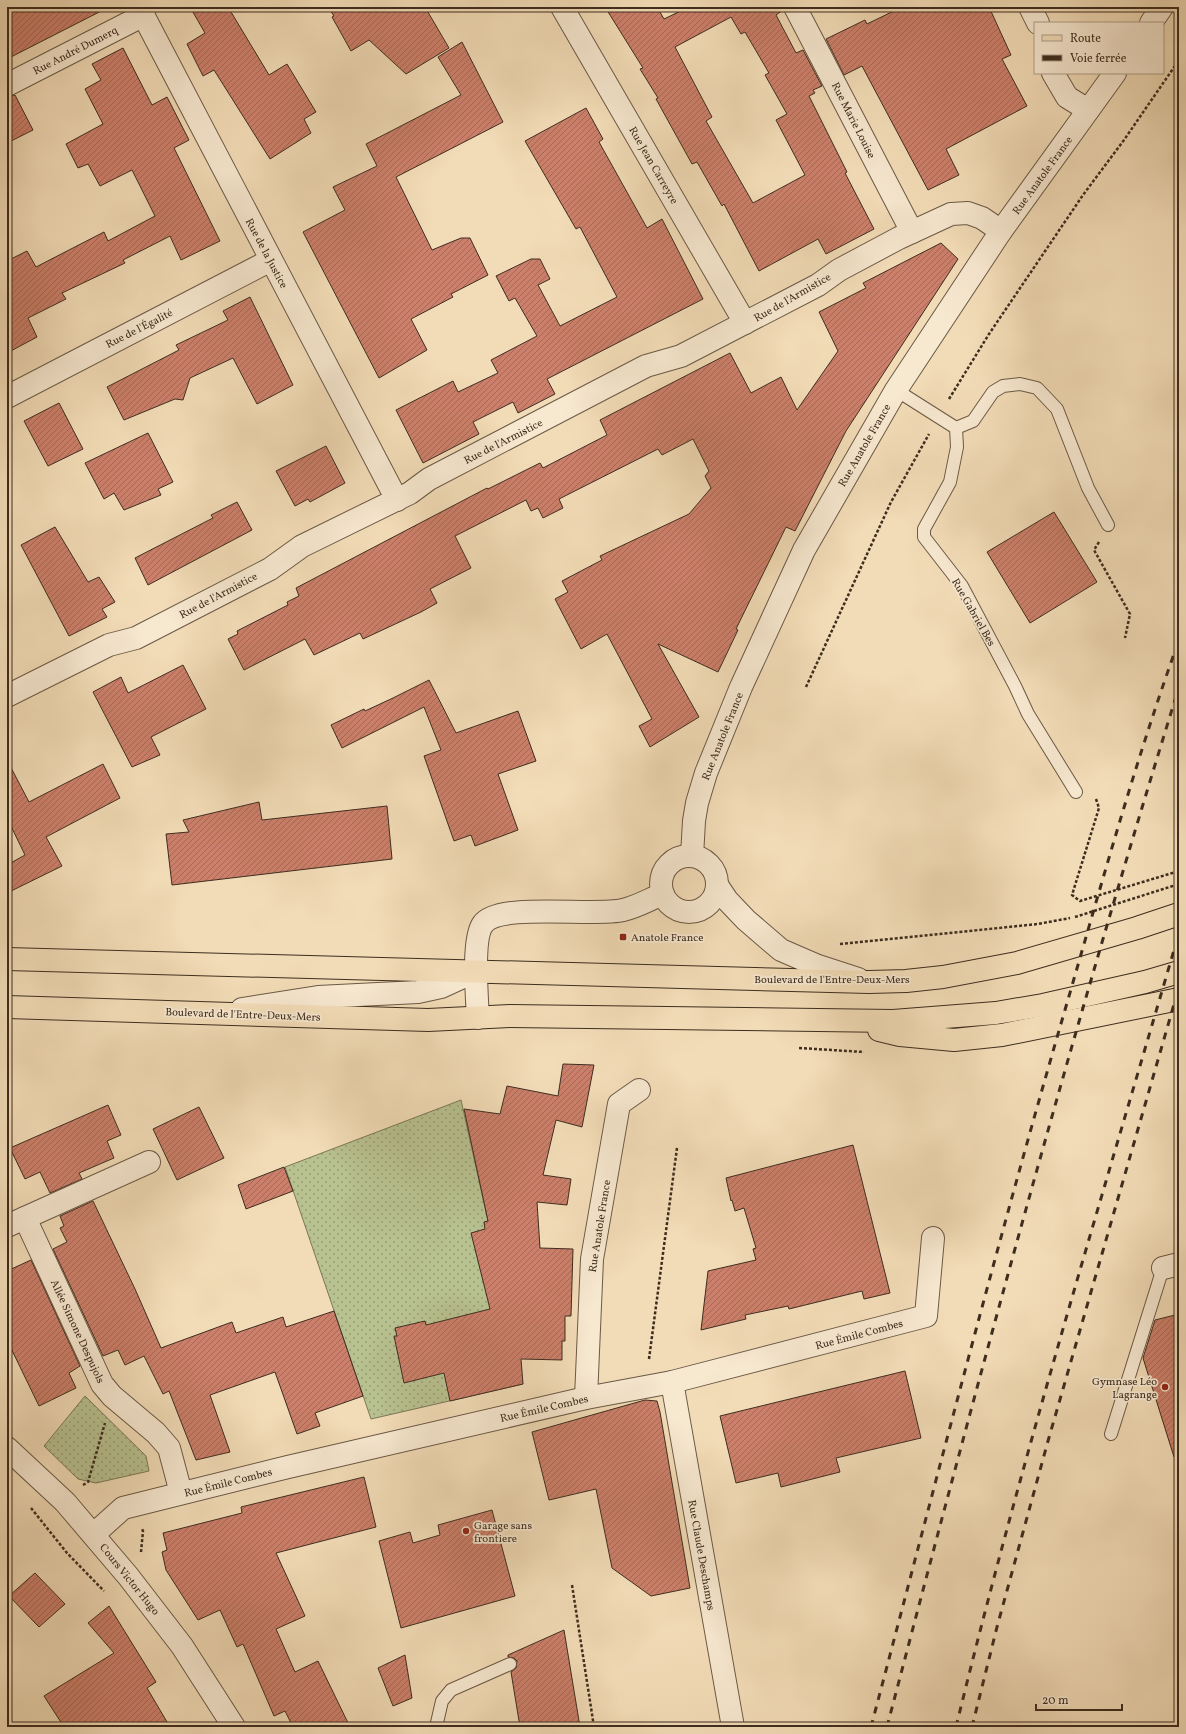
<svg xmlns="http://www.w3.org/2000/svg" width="1186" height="1734" font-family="Vollkorn,serif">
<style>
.grass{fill:url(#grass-dots);stroke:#7b7758}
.building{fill:url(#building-hatch);stroke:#3e2d1f;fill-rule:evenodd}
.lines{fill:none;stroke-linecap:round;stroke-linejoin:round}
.service-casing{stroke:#6b5945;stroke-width:14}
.minor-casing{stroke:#6b5945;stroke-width:24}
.tertiary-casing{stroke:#6b5945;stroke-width:24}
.primary-casing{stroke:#3e2d1f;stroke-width:24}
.path{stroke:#3e2d1f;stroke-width:2.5;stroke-dasharray:3 2;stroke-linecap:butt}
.service{stroke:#f7e8d0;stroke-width:12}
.minor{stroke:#f7e8d0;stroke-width:22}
.tertiary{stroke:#f7e8d0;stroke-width:22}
.primary{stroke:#f2dcb7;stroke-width:22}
.rail{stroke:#3e2d1f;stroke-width:3;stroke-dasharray:7 7;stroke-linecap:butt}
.poi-dot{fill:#8f2418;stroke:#f7e8d0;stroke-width:1.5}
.labels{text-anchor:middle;stroke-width:3.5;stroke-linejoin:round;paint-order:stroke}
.street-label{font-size:11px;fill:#3e2d1f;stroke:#f7e8d0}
.poi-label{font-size:11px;fill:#3e2d1f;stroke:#f7e8d0;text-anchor:start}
</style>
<defs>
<pattern id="grass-dots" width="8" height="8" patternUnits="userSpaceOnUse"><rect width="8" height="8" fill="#b8c190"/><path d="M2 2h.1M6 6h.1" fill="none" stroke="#979d75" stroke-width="1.8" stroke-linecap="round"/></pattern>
<pattern id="building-hatch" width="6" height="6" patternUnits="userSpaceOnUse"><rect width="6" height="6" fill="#cc7f6a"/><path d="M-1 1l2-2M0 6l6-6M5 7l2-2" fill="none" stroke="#a76857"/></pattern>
</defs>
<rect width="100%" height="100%" fill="#f2dcb7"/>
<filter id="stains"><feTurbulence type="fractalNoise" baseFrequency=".005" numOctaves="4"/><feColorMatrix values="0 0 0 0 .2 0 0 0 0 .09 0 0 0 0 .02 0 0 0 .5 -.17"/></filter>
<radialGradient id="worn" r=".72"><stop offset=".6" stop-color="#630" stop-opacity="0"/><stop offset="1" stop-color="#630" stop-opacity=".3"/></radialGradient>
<g class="grass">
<polygon points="461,1100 488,1221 484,1222 523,1384 371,1419 285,1167"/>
<polygon points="85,1396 146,1456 149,1471 96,1483 78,1479 44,1446"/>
</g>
<g class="building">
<polygon points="7,7 109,7 7,59"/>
<polygon points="190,7 228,7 269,75 287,64 316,112 304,119 311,133 270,159 214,70 203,76 187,44 205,33"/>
<polygon points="328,7 425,7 449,48 406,74 369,40 351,51 332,17 334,16"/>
<path d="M605,7H657L664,19L689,7H783V10L776,15L796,53L803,50L822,86L813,90L815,93L809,96L847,172L845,173L874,229L826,254L818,239L759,271L724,204L722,206L697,162L692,164L656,99L658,98L640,69L643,68ZM731,17L741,34L745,32L769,73L765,75L787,114L776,120L805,175L753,203L706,121L712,117L675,47Z"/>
<polygon points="902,7 989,7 1011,55 1002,59 1027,106 946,149 959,175 928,190 862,66 844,75 826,39 865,20 867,24"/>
<polygon points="462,42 503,122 396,177 432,250 461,238 470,238 488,275 451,294 453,297 411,319 427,350 379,378 303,232 345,210 333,187 377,166 366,144 461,95 438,57"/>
<polygon points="123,48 152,105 167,97 189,140 174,148 220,241 181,260 170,236 123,260 125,263 62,293 66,299 28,318 37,337 7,353 7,261 27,251 36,267 104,232 108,241 155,216 132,170 100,186 88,164 78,168 66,144 103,124 85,89 101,80 92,64"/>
<polygon points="15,95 33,130 7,143 7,97"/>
<polygon points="586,108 603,139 599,142 647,228 662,219 703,299 547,379 555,394 518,413 513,402 473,422 479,434 423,463 396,410 453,381 458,392 498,373 491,360 537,336 515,298 509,301 496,276 531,259 540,259 550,279 538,285 560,326 617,297 580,227 576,229 525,141"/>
<polygon points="941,243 958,259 846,431 795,531 786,527 736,629 738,630 718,672 658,644 699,717 650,747 639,726 652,719 607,634 581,649 555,599 568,592 562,581 602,560 600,556 689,514 711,488 705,476 709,471 693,439 662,455 658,449 559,499 563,508 543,518 538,508 531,511 526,500 455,536 471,568 430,589 437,603 421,612 363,639 360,633 314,655 305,639 244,670 228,639 238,634 237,631 288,605 287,602 299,596 296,588 487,488 488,489 540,463 543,468 607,435 600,420 730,353 751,393 781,377 797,410 838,351 819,312 866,288 863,283"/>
<polygon points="250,297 293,385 257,404 233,358 190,378 183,400 175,399 124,420 107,387 179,350 176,345 228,320 223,311"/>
<polygon points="59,403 83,449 48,466 24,421"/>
<polygon points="148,433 173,482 158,489 161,495 124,510 114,493 104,499 85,463"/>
<polygon points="326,446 345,483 310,502 308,499 295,506 276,471"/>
<polygon points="237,502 252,530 148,585 135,558 213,518 211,515"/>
<polygon points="1054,512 1097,582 1030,623 987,552"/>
<polygon points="55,527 88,582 99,577 115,602 102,609 107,617 69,636 21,545"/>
<polygon points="183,665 206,709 151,737 160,755 132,767 93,692 121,677 128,693"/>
<polygon points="429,680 456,733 518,711 536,761 498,774 518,830 475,846 471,835 454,841 424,756 441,750 424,707 342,748 331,725 364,709 365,711 393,698"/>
<polygon points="7,760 29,802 103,764 120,798 46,837 62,866 7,893 7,865 25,855 7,818"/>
<polygon points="259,802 262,820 387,806 392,859 172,885 166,834 189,832 183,820"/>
<polygon points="563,1064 594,1065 582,1127 556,1120 543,1175 571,1179 567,1205 537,1202 540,1248 573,1249 571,1316 565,1316 565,1341 562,1341 562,1360 521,1359 523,1384 450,1401 444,1373 404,1383 394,1336 397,1336 395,1328 425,1321 426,1325 490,1309 471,1233 485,1229 484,1222 488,1221 464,1109 500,1114 507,1086 558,1096"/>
<polygon points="108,1105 121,1135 107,1141 114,1158 79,1173 82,1179 50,1193 40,1172 25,1179 10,1148"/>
<polygon points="199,1107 224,1158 177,1180 153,1129"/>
<polygon points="853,1145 890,1293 864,1299 862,1291 789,1309 788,1306 745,1315 746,1319 701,1330 708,1271 756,1260 753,1249 756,1248 744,1208 735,1211 732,1200 731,1201 726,1178"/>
<polygon points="284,1167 293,1191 246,1209 238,1185"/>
<polygon points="93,1201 135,1289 161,1348 232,1322 236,1333 283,1317 286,1327 334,1311 363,1396 315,1413 320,1426 297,1434 275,1372 210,1395 230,1452 196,1460 169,1391 163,1394 144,1356 125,1365 118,1350 103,1356 53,1249 67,1242 60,1228 64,1226 60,1216"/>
<polygon points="31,1260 80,1366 69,1373 76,1388 39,1406 7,1340 7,1271"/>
<polygon points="1179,1314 1179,1456 1174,1457 1143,1358 1155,1320"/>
<polygon points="905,1371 921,1438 836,1458 840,1472 781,1487 778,1473 736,1483 720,1416"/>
<polygon points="645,1400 657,1401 660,1412 690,1588 651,1596 612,1568 596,1489 549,1500 532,1432"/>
<polygon points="364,1477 376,1527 276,1553 305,1616 276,1629 295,1672 318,1661 350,1727 293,1727 285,1711 274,1716 243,1644 237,1647 220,1610 198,1620 166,1570 162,1552 167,1550 163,1533 242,1513 241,1507"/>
<polygon points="492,1510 515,1596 401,1628 379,1541 410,1532 413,1543 440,1535 438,1525"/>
<polygon points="35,1573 65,1604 39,1627 9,1596"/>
<polygon points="109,1606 156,1682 147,1688 170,1727 64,1727 44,1696 114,1653 88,1623"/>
<polygon points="564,1630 580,1727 520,1727 511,1672 516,1668 517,1661 514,1658 508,1657 508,1655"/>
<polygon points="405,1655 412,1698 393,1706 378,1668"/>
</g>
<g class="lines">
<defs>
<g id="service">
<polyline points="896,390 956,428 957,447 950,482 924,529 924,537 962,586 1015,686 1028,714 1076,792"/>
<polyline points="956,428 973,421 993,392 1003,386 1020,384 1037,388 1057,409 1088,488 1108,525"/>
<polyline points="1111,1434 1163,1268"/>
<polyline points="436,1727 442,1701 451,1690 510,1664"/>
</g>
<g id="minor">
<polyline points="139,7 397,500"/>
<polyline points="562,7 745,323"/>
<polyline points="795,7 912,232"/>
<polyline points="1030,7 1038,23"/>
<polyline points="1151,23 1162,7"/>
<polyline points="1053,73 1067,97 1088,110"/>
<polyline points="7,85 144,15"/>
<polyline points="7,397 271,260"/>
<polyline points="7,696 109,645 136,638 270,569 302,546 410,493 429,479 646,366 681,356 818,285 839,270 899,238 951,214 968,213 982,218 1001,231"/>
<polyline points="692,856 694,821 697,803 706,773 741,687 804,550 896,390 1001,231 1115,73"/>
<circle cx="689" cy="884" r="28"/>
<polyline points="717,885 727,900 746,920 781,950 818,966 858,979"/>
<polyline points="242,1009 318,997 418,992 441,987 476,971"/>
<path d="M478,1018C477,999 472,938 483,924C499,902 594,917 623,910C637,907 650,899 663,894"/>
<polyline points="25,1218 102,1384 112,1396 156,1433 169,1448 181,1493"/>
<polyline points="7,1226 149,1162"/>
<polyline points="1163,1268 1179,1264"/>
<polyline points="672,1382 733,1727"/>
<polyline points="586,1398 592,1259 619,1104 639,1090"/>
<polyline points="94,1534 123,1508 288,1467 586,1398 672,1382 926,1316 933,1238"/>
</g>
<polyline id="tertiary" points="7,1448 65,1502 128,1576 182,1646 234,1727"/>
<g id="primary">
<polyline points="7,959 869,982 906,981 943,977 1017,963 1137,928 1179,914"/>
<polyline points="7,1007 428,1020 510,1016 893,1021 996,1013 1043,1005 1145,982 1179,972"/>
<polyline points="879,1030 900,1035 954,1040 1002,1035 1179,999"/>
</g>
</defs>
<use href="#service" class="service-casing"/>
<use href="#minor" class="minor-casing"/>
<use href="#tertiary" class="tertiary-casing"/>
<use href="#primary" class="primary-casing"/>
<g class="path">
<polyline points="949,399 989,334 1083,195 1124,140 1179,60"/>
<polyline points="1099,542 1094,550 1130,614 1125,638"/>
<polyline points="806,687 891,502 929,434"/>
<polyline points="1096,799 1099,808 1072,895 1080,901 1179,871"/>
<polyline points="1075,917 1179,884"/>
<polyline points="840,944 1038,924 1070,918"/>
<polyline points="799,1048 864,1052"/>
<polyline points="649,1359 677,1148"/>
<polyline points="83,1485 88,1482 105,1423"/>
<polyline points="31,1508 67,1553 104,1591"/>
<polyline points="141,1552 143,1531 142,1529"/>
<polyline points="572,1585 594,1727"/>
</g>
<use href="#service" class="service"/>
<use href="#minor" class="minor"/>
<use href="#tertiary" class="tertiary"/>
<use href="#primary" class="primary"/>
<g class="rail">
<path d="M871,1727C935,1485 997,1243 1067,1003C1102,882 1136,759 1179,640"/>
<path d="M887,1727C978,1379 1072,1031 1179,687"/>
<path d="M956,1727C1021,1460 1102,1197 1179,933"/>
<polyline points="972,1727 997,1627 1048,1441 1179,987"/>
</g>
</g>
<g class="poi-dot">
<rect x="619" y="933" width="8" height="8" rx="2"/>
<circle cx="1165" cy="1387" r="4"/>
<circle cx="466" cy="1531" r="4"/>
</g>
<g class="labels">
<g class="street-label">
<text transform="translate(75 50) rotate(-27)" y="4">Rue André Dumerq</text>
<text transform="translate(854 120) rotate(63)" y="4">Rue Marie Louise</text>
<text transform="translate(654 165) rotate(60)" y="4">Rue Jean Carreyre</text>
<text transform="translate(1042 175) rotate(-54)" y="4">Rue Anatole France</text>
<text transform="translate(267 253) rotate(62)" y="4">Rue de la Justice</text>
<text transform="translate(792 297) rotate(-30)" y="4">Rue de l'Armistice</text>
<text transform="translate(139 328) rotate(-27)" y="4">Rue de l'Égalité</text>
<text transform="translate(503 441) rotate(-27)" y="4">Rue de l'Armistice</text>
<text transform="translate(864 445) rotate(-60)" y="4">Rue Anatole France</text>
<text transform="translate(218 595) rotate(-28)" y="4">Rue de l'Armistice</text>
<text transform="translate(974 612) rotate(60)" y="4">Rue Gabriel Bes</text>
<text transform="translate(722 736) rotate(-68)" y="4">Rue Anatole France</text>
<text x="832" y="983">Boulevard de l'Entre-Deux-Mers</text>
<text transform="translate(243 1014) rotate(2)" y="4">Boulevard de l'Entre-Deux-Mers</text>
<text transform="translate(599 1226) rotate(-81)" y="4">Rue Anatole France</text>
<text transform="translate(78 1331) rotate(65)" y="4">Allée Simone Despujols</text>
<text transform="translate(859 1334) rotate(-15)" y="4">Rue Émile Combes</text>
<text transform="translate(544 1408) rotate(-13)" y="4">Rue Émile Combes</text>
<text transform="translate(228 1482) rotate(-14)" y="4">Rue Émile Combes</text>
<text transform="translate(702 1555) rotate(80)" y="4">Rue Claude Deschamps</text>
<text transform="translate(130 1579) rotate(51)" y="4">Cours Victor Hugo</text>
</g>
<g class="poi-label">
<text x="631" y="941">Anatole France</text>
<text x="1157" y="1385" text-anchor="end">Gymnase Léo<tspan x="1157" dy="13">Lagrange</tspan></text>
<text x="474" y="1529">Garage sans<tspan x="474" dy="13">frontiere</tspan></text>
</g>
</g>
<rect width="1186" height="1734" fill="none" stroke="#f2dcb7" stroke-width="24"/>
<rect x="8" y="8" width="1170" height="1718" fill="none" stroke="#3e2d1f" stroke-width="2"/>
<rect x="12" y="12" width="1162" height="1710" fill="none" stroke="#3e2d1f"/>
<rect x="1034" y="22" width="130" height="52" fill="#f7e8d0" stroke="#ad9d89"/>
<rect x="1042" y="35" width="20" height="6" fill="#f2dcb7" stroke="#ad9d89"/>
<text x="1070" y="42" font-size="12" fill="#3e2d1f">Route</text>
<rect x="1042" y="55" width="20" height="6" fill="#3e2d1f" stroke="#ad9d89"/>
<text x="1070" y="62" font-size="12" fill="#3e2d1f">Voie ferrée</text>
<path d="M1036 1704v6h86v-6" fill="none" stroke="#3e2d1f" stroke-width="2"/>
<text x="1042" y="1704" font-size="12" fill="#3e2d1f" stroke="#f7e8d0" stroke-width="3" paint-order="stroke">20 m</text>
<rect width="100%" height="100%" filter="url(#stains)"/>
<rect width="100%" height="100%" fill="url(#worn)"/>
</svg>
